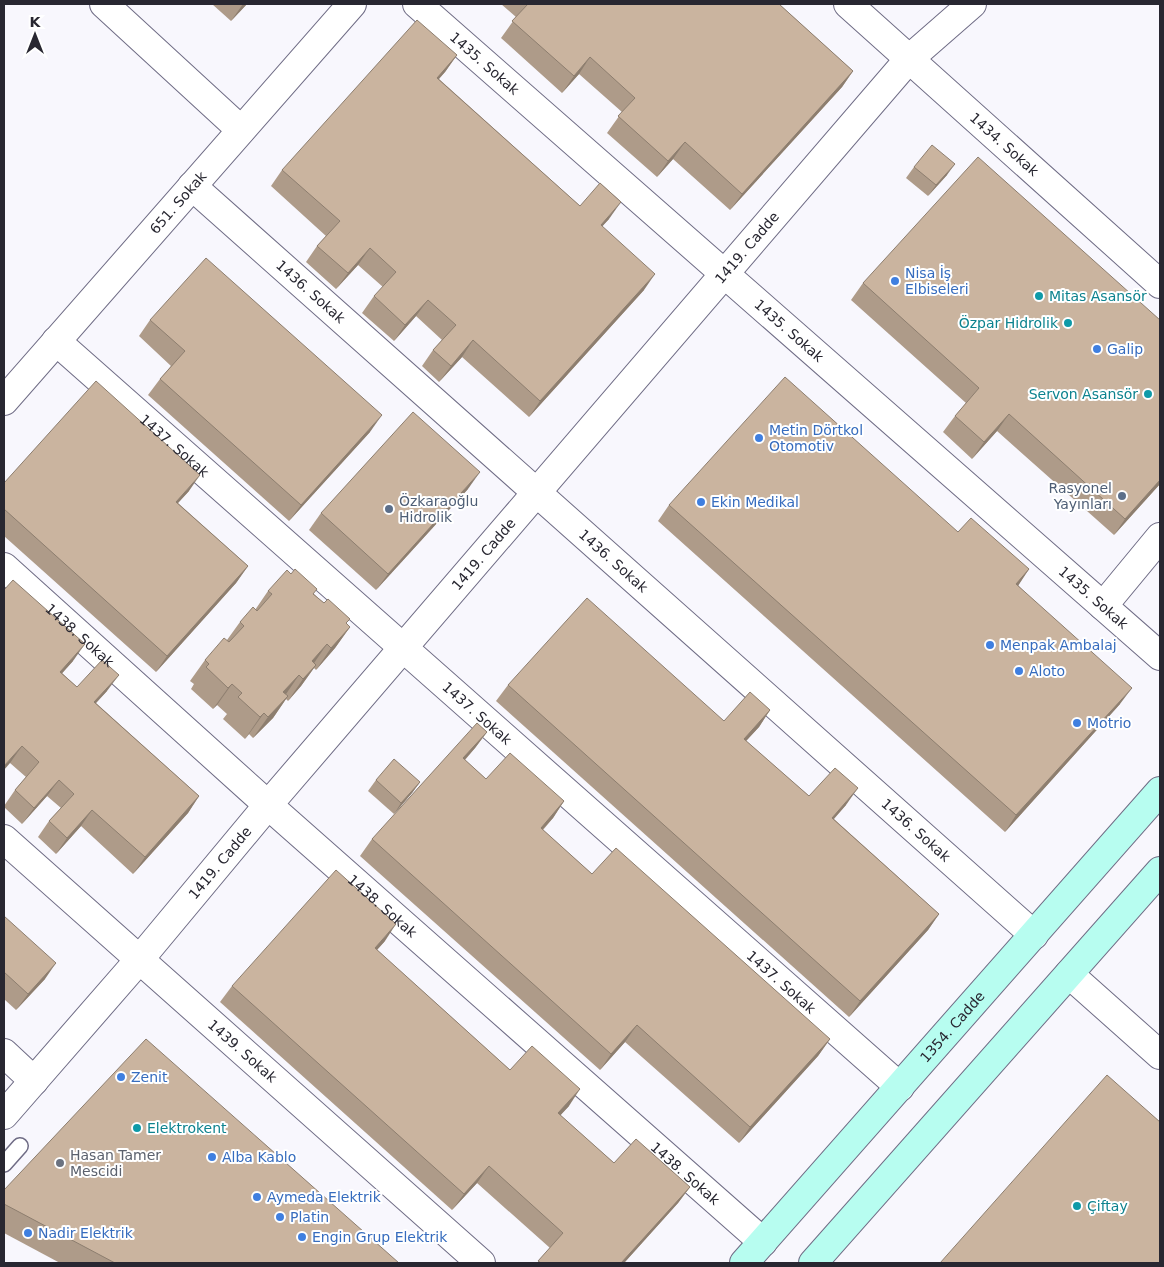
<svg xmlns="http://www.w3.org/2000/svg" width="1164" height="1267" font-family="'DejaVu Sans',sans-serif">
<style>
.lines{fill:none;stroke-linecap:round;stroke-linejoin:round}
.lane-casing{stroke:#6f6c85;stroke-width:18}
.street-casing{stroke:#6f6c85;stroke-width:30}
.secondary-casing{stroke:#6f6c85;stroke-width:30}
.lane{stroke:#fff;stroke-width:15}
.street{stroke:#fff;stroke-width:28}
.secondary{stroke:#b7fdf0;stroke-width:28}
.wall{fill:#ae9b89}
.shaded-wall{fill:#8d7e6f}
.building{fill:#cab49f;stroke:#8d7e6f}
.shop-dot{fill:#3f7fe0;stroke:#fff;stroke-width:2}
.culture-dot{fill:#0f9aa8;stroke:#fff;stroke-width:2}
.service-dot{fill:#5c6f8a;stroke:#fff;stroke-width:2}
.worship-dot{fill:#6b7280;stroke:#fff;stroke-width:2}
.labels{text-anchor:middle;stroke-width:4;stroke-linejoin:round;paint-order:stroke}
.street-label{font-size:14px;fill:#282731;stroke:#fff}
.shop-label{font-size:14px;fill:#366cbe;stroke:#fff;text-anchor:start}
.culture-label{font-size:14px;fill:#0d838f;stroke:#fff;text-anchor:start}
.service-label{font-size:14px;fill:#4e5e75;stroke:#fff;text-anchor:end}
.worship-label{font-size:14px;fill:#5b616d;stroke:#fff;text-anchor:start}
</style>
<rect width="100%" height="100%" fill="#f8f7fd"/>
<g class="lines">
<defs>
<polyline id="lane" points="4,1164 20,1146"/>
<g id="street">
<polyline points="104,4 241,130"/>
<path id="s1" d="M417,4L1160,656"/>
<path id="s2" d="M848,4L1160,284"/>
<path id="s3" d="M192,186L1034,935"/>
<path id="s4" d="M56,341L900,1087"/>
<path id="s5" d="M4,401L352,4"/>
<path id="s6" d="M4,567L268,805L763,1242"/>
<polyline points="1103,606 1160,537"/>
<path id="s7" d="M4,839L481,1263"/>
<polyline points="1069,974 1160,1055"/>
<polyline points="4,1053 34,1081"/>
<path id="s8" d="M4,1115L139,960L268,805L909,59L972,4"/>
</g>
<g id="secondary">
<path id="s9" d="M744,1263L1160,791"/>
<polyline points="813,1263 1160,871"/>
</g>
</defs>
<use href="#lane" class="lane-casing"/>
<use href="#street" class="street-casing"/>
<use href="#secondary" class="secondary-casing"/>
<use href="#lane" class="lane"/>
<use href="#street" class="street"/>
<use href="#secondary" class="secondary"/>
</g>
<g class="wall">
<polygon points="212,4 247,4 231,21"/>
<polygon points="501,4 779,4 853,71 842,87 730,210 673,159 657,177 607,133 622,112 579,74 562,93 501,38 516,17"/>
<polygon points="457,55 445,72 439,79 580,206 609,219 602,226 644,290 529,417 462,357 439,382 422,366 433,350 442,340 416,316 394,341 362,313 374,296 383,287 358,265 336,289 306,262 317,246 326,236 271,186 282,170"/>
<polygon points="914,167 947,175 928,196 906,178"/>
<polygon points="863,283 1160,484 1114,535 997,431 972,459 943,432 955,416 966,403 851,300"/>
<polygon points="150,320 370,432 289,521 148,395 160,379 171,366 139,336"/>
<polygon points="4,483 189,491 178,503 248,566 236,583 156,672 4,536"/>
<polygon points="468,489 376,590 309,530 321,513"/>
<polygon points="669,505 958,532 1029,569 1018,585 1120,704 1005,832 658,521"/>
<polygon points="4,590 73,661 62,673 77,687 107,691 96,703 199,796 188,813 133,874 81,826 56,854 38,837 49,821 61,808 47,796 22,824 4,807 4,806 15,790 26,777 10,763"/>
<polygon points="268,591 314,594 350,627 335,648 316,670 314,668 301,686 288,701 286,699 273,718 253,738 249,734 245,739 223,719 227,714 217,705 213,709 191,689 194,684 190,681 205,660 227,640 240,622 255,610"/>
<polygon points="508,685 724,721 770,710 759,727 746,741 809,796 846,805 834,819 939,914 928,930 849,1017 496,701"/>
<polygon points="487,732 475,748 465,760 486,779 564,801 553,818 543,830 592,874 830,1039 818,1056 739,1143 625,1042 600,1070 360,856 372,839"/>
<polygon points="376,780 420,782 412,793 394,814 368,791"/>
<polygon points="4,916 45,979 16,1010 4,999"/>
<polygon points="385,941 377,950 510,1070 569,1106 560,1115 614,1163 690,1187 678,1203 624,1263 537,1263 550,1248 477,1183 452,1210 220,1002 232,986"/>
<polygon points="4,1190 399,1263 60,1263 4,1233"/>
</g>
<g class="shaded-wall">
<polygon points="243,4 247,4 231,21"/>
<polygon points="457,55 445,72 425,94 437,78"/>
<polygon points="590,57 579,74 562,93 574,76"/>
<polygon points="853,71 842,87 730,210 742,194"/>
<polygon points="685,142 673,159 657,177 668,161"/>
<polygon points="955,164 947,175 928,196 936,185"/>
<polygon points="621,202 609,219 589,241 601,225"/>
<polygon points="370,248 358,265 336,289 348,273"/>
<polygon points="655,274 644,290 529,417 540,401"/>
<polygon points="428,300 416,316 394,341 405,325"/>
<polygon points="473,340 462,357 439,382 451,366"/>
<polygon points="1009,414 997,431 972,459 984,442"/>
<polygon points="382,415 370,432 289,521 301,505"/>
<polygon points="480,472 468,489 376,590 388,574"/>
<polygon points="200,475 189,491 164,518 176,502"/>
<polygon points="1160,480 1160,484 1114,535 1125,519"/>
<polygon points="248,566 236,583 156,672 167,656"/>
<polygon points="1029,569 1018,586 1016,584"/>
<polygon points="350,627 335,648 316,670 331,648"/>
<polygon points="85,644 73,661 49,688 60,672"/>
<polygon points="327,644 312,666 312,661"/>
<polygon points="316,665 301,686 288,701 303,679"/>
<polygon points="119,675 107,691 82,718 94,702"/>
<polygon points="299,675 284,697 283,692"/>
<polygon points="232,684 217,705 213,709 228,688"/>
<polygon points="1132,688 1120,704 1005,832 1016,815"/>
<polygon points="288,696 273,718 253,738 268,717"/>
<polygon points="770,710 759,727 733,755 744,739"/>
<polygon points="264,713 249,734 245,739 260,717"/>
<polygon points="487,732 475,748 451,775 463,758"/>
<polygon points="22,746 10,763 4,770 4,766"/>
<polygon points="59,780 47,796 22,824 34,808"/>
<polygon points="420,782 412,793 394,814 401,803"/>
<polygon points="858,788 846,805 820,834 832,818"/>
<polygon points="199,796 188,813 133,874 145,857"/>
<polygon points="564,801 553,818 529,844 541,828"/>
<polygon points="92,810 81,826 56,854 67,838"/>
<polygon points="939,914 928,930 849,1017 860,1001"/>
<polygon points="396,924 385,941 363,965 375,948"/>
<polygon points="56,963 45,979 16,1010 28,994"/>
<polygon points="637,1025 625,1042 600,1070 611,1054"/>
<polygon points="830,1039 818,1056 739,1143 750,1127"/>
<polygon points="580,1089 569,1106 547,1130 558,1113"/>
<polygon points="489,1166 477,1183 452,1210 464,1194"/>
<polygon points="690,1187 678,1203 624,1263 621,1263"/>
</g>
<g class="building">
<polygon points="528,4 779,4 853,71 742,194 685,142 668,161 618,116 635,98 590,57 574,76 512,21"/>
<polygon points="417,20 457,55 437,78 580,206 600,183 621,202 601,225 655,274 540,401 473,340 451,366 433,350 456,325 428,300 405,325 374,296 396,272 370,248 348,273 317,246 340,221 282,170"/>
<polygon points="932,145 955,164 936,185 914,167"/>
<polygon points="978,157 1160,320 1160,480 1125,519 1009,414 984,442 955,416 979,388 863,283"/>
<polygon points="206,258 382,415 301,505 160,379 185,351 150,320"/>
<polygon points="785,377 958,532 971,518 1029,569 1016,584 1132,688 1016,815 669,505"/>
<polygon points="96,381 200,475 176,502 248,566 167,656 4,509 4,483"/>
<polygon points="413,412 480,472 388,574 321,513"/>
<polygon points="295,569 317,589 313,594 324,603 328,599 350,619 346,623 350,627 331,648 327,644 312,661 316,665 303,679 299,675 283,692 288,696 268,717 264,713 260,717 238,697 242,693 232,684 228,688 206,667 209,664 205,660 224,638 229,642 244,626 240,622 253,607 257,611 272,594 268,591 287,570 291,574"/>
<polygon points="13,580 85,644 60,672 77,687 102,660 119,675 94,702 199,796 145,857 92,810 67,838 49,821 74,794 59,780 34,808 15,790 39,762 22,746 4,766 4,590"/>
<polygon points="587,598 724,721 750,692 770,710 744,739 809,796 835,768 858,788 832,818 939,914 860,1001 508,685"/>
<polygon points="477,723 487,732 463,758 486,779 510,753 564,801 541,828 592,874 616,848 830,1039 750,1127 637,1025 611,1054 372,839"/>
<polygon points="394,759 420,782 401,803 376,780"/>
<polygon points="336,870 396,924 375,948 510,1070 532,1046 580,1089 558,1113 614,1163 636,1139 690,1187 621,1263 541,1263 538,1261 563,1233 489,1166 464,1194 232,986"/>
<polygon points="4,916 56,963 28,994 4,972"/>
<polygon points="146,1039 399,1263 115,1263 4,1204 4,1190"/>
<polygon points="1107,1075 1160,1122 1160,1263 940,1263"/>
</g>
<g class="shop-dot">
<circle cx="895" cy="281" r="5"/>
<circle cx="1097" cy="349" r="5"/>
<circle cx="759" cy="438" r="5"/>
<circle cx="701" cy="502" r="5"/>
<circle cx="990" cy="645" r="5"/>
<circle cx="1019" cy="671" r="5"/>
<circle cx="1077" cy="723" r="5"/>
<circle cx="121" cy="1077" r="5"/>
<circle cx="212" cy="1157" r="5"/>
<circle cx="257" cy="1197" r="5"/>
<circle cx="280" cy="1217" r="5"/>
<circle cx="28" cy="1233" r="5"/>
<circle cx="302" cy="1237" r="5"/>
</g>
<g class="culture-dot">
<circle cx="1039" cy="296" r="5"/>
<circle cx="1068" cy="323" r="5"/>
<circle cx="1148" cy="394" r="5"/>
<circle cx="137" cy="1128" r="5"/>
<circle cx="1077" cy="1206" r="5"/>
</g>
<g class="service-dot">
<circle cx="1122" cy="496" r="5"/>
<circle cx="389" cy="509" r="5"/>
</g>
<circle class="worship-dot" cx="60" cy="1163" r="5"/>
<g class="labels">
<g class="street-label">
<text dy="5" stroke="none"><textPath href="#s1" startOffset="90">1435. Sokak</textPath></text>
<text dy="5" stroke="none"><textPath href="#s2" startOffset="210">1434. Sokak</textPath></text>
<text dy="5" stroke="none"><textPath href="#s5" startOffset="264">651. Sokak</textPath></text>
<text dy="5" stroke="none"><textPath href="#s8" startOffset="1142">1419. Cadde</textPath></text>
<text dy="5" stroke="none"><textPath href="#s3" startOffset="159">1436. Sokak</textPath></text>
<text dy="5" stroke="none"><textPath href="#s1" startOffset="495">1435. Sokak</textPath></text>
<text dy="5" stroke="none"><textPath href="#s4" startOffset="158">1437. Sokak</textPath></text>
<text dy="5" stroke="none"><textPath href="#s8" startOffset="738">1419. Cadde</textPath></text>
<text dy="5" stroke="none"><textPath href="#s3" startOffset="564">1436. Sokak</textPath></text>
<text dy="5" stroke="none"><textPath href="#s1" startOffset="900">1435. Sokak</textPath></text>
<text dy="5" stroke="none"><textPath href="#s6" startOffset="102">1438. Sokak</textPath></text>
<text dy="5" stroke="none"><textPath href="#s4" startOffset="562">1437. Sokak</textPath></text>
<text dy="5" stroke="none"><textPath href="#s3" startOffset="969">1436. Sokak</textPath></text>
<text dy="5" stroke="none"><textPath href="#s8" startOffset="332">1419. Cadde</textPath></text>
<text dy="5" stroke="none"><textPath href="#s6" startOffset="508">1438. Sokak</textPath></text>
<text dy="5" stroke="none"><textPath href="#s4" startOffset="968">1437. Sokak</textPath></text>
<text dy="5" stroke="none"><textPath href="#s9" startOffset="315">1354. Cadde</textPath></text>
<text dy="5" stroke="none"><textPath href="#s7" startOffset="319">1439. Sokak</textPath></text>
<text dy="5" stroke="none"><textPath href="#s6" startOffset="912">1438. Sokak</textPath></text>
</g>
<g class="shop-label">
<text x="905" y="278">Nisa İş<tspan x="905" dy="16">Elbiseleri</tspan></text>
<text x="1107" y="354">Galip</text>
<text x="769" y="435">Metin Dörtkol<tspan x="769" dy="16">Otomotiv</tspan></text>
<text x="711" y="507">Ekin Medikal</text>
<text x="1000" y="650">Menpak Ambalaj</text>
<text x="1029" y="676">Aloto</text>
<text x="1087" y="728">Motrio</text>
<text x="131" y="1082">Zenit</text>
<text x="222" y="1162">Alba Kablo</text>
<text x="267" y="1202">Aymeda Elektrik</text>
<text x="290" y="1222">Platin</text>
<text x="38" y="1238">Nadir Elektrik</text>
<text x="312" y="1242">Engin Grup Elektrik</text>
</g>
<g class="culture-label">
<text x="1049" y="301">Mitas Asansör</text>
<text x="1058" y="328" text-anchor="end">Özpar Hidrolik</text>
<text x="1138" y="399" text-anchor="end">Servon Asansör</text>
<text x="147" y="1133">Elektrokent</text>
<text x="1087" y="1211">Çiftay</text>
</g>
<g class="service-label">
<text x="1112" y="493">Rasyonel<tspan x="1112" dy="16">Yayınları</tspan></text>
<text x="399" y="506" text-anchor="start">Özkaraoğlu<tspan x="399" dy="16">Hidrolik</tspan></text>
</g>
<g class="worship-label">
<text x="70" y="1160">Hasan Tamer<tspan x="70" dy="16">Mescidi</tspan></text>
</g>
</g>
<rect width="1164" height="1267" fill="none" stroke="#282731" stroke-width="10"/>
<g transform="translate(35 35)" stroke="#ffffff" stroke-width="4" paint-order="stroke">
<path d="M0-4L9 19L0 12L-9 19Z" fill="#282731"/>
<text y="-8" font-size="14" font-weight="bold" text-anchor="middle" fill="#282731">K</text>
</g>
</svg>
